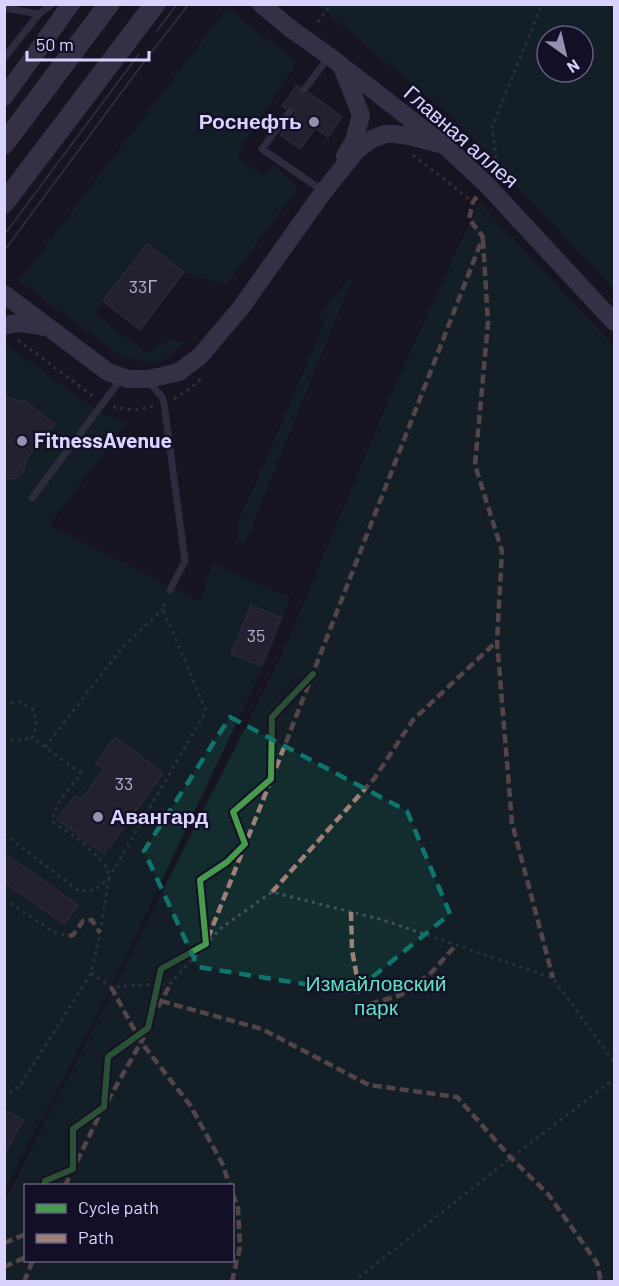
<svg xmlns="http://www.w3.org/2000/svg" width="619" height="1286" font-family="Barlow,sans-serif">
<style>
.green{fill:#132c2d;fill-rule:evenodd}
.building{fill:#343243;stroke:#433f54;stroke-width:1.5}
.lines{fill:none;stroke-linecap:round;stroke-linejoin:round}
.path{stroke:#44505f;stroke-width:3;stroke-dasharray:3 4.5;stroke-linecap:butt}
.service{stroke:#4a4962;stroke-width:7}
.secondary{stroke:#575674;stroke-width:18}
.primary{stroke:#5e5373;stroke-width:21}
.tram{stroke:#43596b;stroke-width:1.5}
.quiet{stroke:#9e8076;stroke-width:4.5;stroke-dasharray:9 4.5;stroke-linecap:butt}
.cycleway-casing{stroke:#130f26;stroke-width:10}
.cycleway{stroke:#469c4c;stroke-width:6}
.marked{fill:none;stroke:#0f766e;stroke-width:4.5;stroke-dasharray:12 8;stroke-linejoin:round}
.poi-dot{fill:#9591b1;stroke:#130f26;stroke-width:2}
.labels{text-anchor:middle;stroke-width:4.5;stroke-linejoin:round;paint-order:stroke}
.number-label{font-size:18px;fill:#b0acd0}
.poi-label{font-size:21px;font-weight:bold;fill:#d9d4ff;stroke:#130f26;text-anchor:start}
.street-label{font-size:21px;fill:#d9d4ff;stroke:#130f26}
.park-label{font-size:21px;fill:#5fe0c0;stroke:#130f26}
</style>
<rect width="100%" height="100%" fill="#161421"/>
<g class="green">
<path d="M317,5H614V289L452,117ZM547,36H583V72H547Z"/>
<path d="M227,8L297,61C278,93 255,124 237,157L263,176L273,164L298,188L226,285L184,272L147,244L94,314L147,353L171,339L184,343L159,364L123,358L19,281Z"/>
<path d="M479,202L614,346V1281H5V1202L282,655L389,399ZM26,1186H232V1260H26Z"/>
<polygon points="352,279 245,543 238,541 238,521 254,488 325,322 318,319 346,282"/>
<polygon points="5,344 101,413 126,423 49,525 200,602 212,563 290,598 272,648 111,987 5,1189"/>
</g>
<g class="building">
<polygon points="297,85 300,87 299,92 301,95 306,95 309,93 342,117 328,137 315,128 300,149 281,135 295,115 295,109 293,106 288,106 285,108 282,106"/>
<polygon points="147,244 184,272 140,330 103,301"/>
<polygon points="4,396 23,402 24,400 54,424 27,458 23,472 17,478 4,480"/>
<polygon points="251,605 281,618 261,666 231,654"/>
<polygon points="115,737 163,773 104,854 57,819 75,796 82,799 104,769 96,763"/>
<polygon points="4,853 78,905 64,924 4,882"/>
<polygon points="4,1110 23,1120 4,1154"/>
</g>
<g class="lines">
<g class="path">
<polyline points="318,22 331,4"/>
<polyline points="413,155 473,202"/>
<polyline points="498,173 492,127 542,4"/>
<polyline points="18,340 94,397"/>
<polyline points="174,399 196,384 202,378"/>
<polyline points="113,407 135,410 154,406"/>
<polyline points="4,706 18,701 34,710 37,725 32,738 81,773 57,805 52,818 54,823 80,840 100,859 107,867 109,878 99,939 91,973 20,1086 4,1097"/>
<polyline points="4,736 14,741 32,738"/>
<polyline points="45,747 123,647 163,609"/>
<polyline points="4,834 79,891 95,890 109,878 206,711 163,609 166,600"/>
<polyline points="4,899 54,932 69,936"/>
<polyline points="91,973 111,987 171,983 221,928 272,892 383,920 553,978 614,1062"/>
<polyline points="353,1282 511,1158 614,1079"/>
</g>
<g class="service">
<polyline points="4,8 39,14 52,4"/>
<polyline points="4,58 39,14"/>
<polyline points="304,90 328,58"/>
<polyline points="290,111 262,149 323,191"/>
<polyline points="148,381 162,397 164,403 185,561 170,590"/>
<polyline points="32,498 121,379"/>
</g>
<g class="secondary">
<polyline points="261,4 291,29 329,56 444,145 487,185 614,322"/>
<polyline points="342,67 361,115 354,141 345,156"/>
<polyline points="4,97 71,4"/>
<polyline points="4,294 108,372 128,379 147,379 162,376 179,372 200,356 240,309 324,191 357,150 372,139 385,134 395,134 409,136 444,145"/>
<path d="M4,326C18,321 30,324 44,327"/>
</g>
<g class="primary">
<polyline points="4,144 109,4"/>
<polyline points="4,203 155,4"/>
</g>
<g class="tram">
<polyline points="157,31 177,4"/>
<polyline points="4,235 139,54"/>
<polyline points="4,251 147,58 189,4"/>
</g>
<g class="quiet">
<polyline points="483,240 488,323 475,465 502,551 497,641 512,823 553,978"/>
<polyline points="276,768 483,237 469,219 473,202 479,194"/>
<polyline points="272,892 374,779 413,720 497,641"/>
<polyline points="351,912 352,950 358,983 358,994"/>
<polyline points="69,936 73,935 83,921 92,920 100,933"/>
<polyline points="208,938 269,785"/>
<polyline points="111,987 141,1042 190,1105 222,1163 230,1186"/>
<polyline points="161,1001 262,1029 369,1085 457,1097 511,1158 548,1194 597,1263 601,1282"/>
<polyline points="370,1004 401,995 432,972 456,945"/>
<polyline points="158,1007 171,983"/>
<polyline points="65,1186 98,1118 144,1037"/>
<polyline points="4,1243 26,1234"/>
<polyline points="4,1267 26,1257"/>
<polyline points="24,1282 33,1260"/>
<polyline points="232,1282 240,1247 238,1208 232,1192"/>
</g>
<defs>
<polyline id="cycleway" points="45,1186 45,1181 73,1169 73,1129 104,1107 108,1057 148,1028 161,969 206,944 200,880 227,862 245,844 233,812 271,779 272,717 313,674"/>
</defs>
<use href="#cycleway" class="cycleway-casing"/>
<use href="#cycleway" class="cycleway"/>
</g>
<path d="M0 0H619V1286H0ZM230,717L407,811L450,914L354,992L198,967L144,851Z" fill="#161421" fill-opacity=".55" fill-rule="evenodd"/>
<path class="marked" d="M230,717L407,811L450,914L354,992L198,967L144,851Z"/>
<g class="poi-dot">
<circle cx="314" cy="122" r="6"/>
<circle cx="22" cy="441" r="6"/>
<circle cx="98" cy="817" r="6"/>
</g>
<g class="labels">
<g class="number-label">
<text x="143" y="293">33Г</text>
<text x="256" y="642">35</text>
<text x="124" y="790">33</text>
</g>
<g class="poi-label">
<text x="302" y="129" text-anchor="end">Роснефть</text>
<text x="34" y="448">FitnessAvenue</text>
<text x="110" y="824">Авангард</text>
</g>
<g class="street-label">
<text transform="translate(461 137) rotate(41)" y="7">Главная аллея</text>
</g>
<g class="park-label">
<text x="376" y="991">Измайловский<tspan x="376" dy="24">парк</tspan></text>
</g>
</g>
<rect width="619" height="1286" fill="none" stroke="#d9d4ff" stroke-width="12"/>
<rect x="24" y="1184" width="210" height="78" fill="#130f26" stroke="#625e7d" stroke-width="1.5"/>
<rect x="36" y="1204" width="30" height="9" fill="#469c4c" stroke="#625e7d" stroke-width="1.5"/>
<text x="78" y="1214" font-size="18" fill="#d9d4ff">Cycle path</text>
<rect x="36" y="1234" width="30" height="9" fill="#9e8076" stroke="#625e7d" stroke-width="1.5"/>
<text x="78" y="1244" font-size="18" fill="#d9d4ff">Path</text>
<g transform="translate(565 54) rotate(146)"><circle r="28" fill="#130f26" stroke="#625e7d" stroke-width="1.5"/>
<path d="M0-4.5L10 22L0 15L-10 22Z" fill="#9591b1"/>
<text y="-9" font-size="16" font-weight="bold" text-anchor="middle" fill="#d9d4ff">N</text>
</g>
<path d="M27 51v9h122v-9" fill="none" stroke="#d9d4ff" stroke-width="3"/>
<text x="36" y="51" font-size="18" fill="#d9d4ff" stroke="#130f26" stroke-width="4.5" paint-order="stroke">50 m</text>
</svg>
